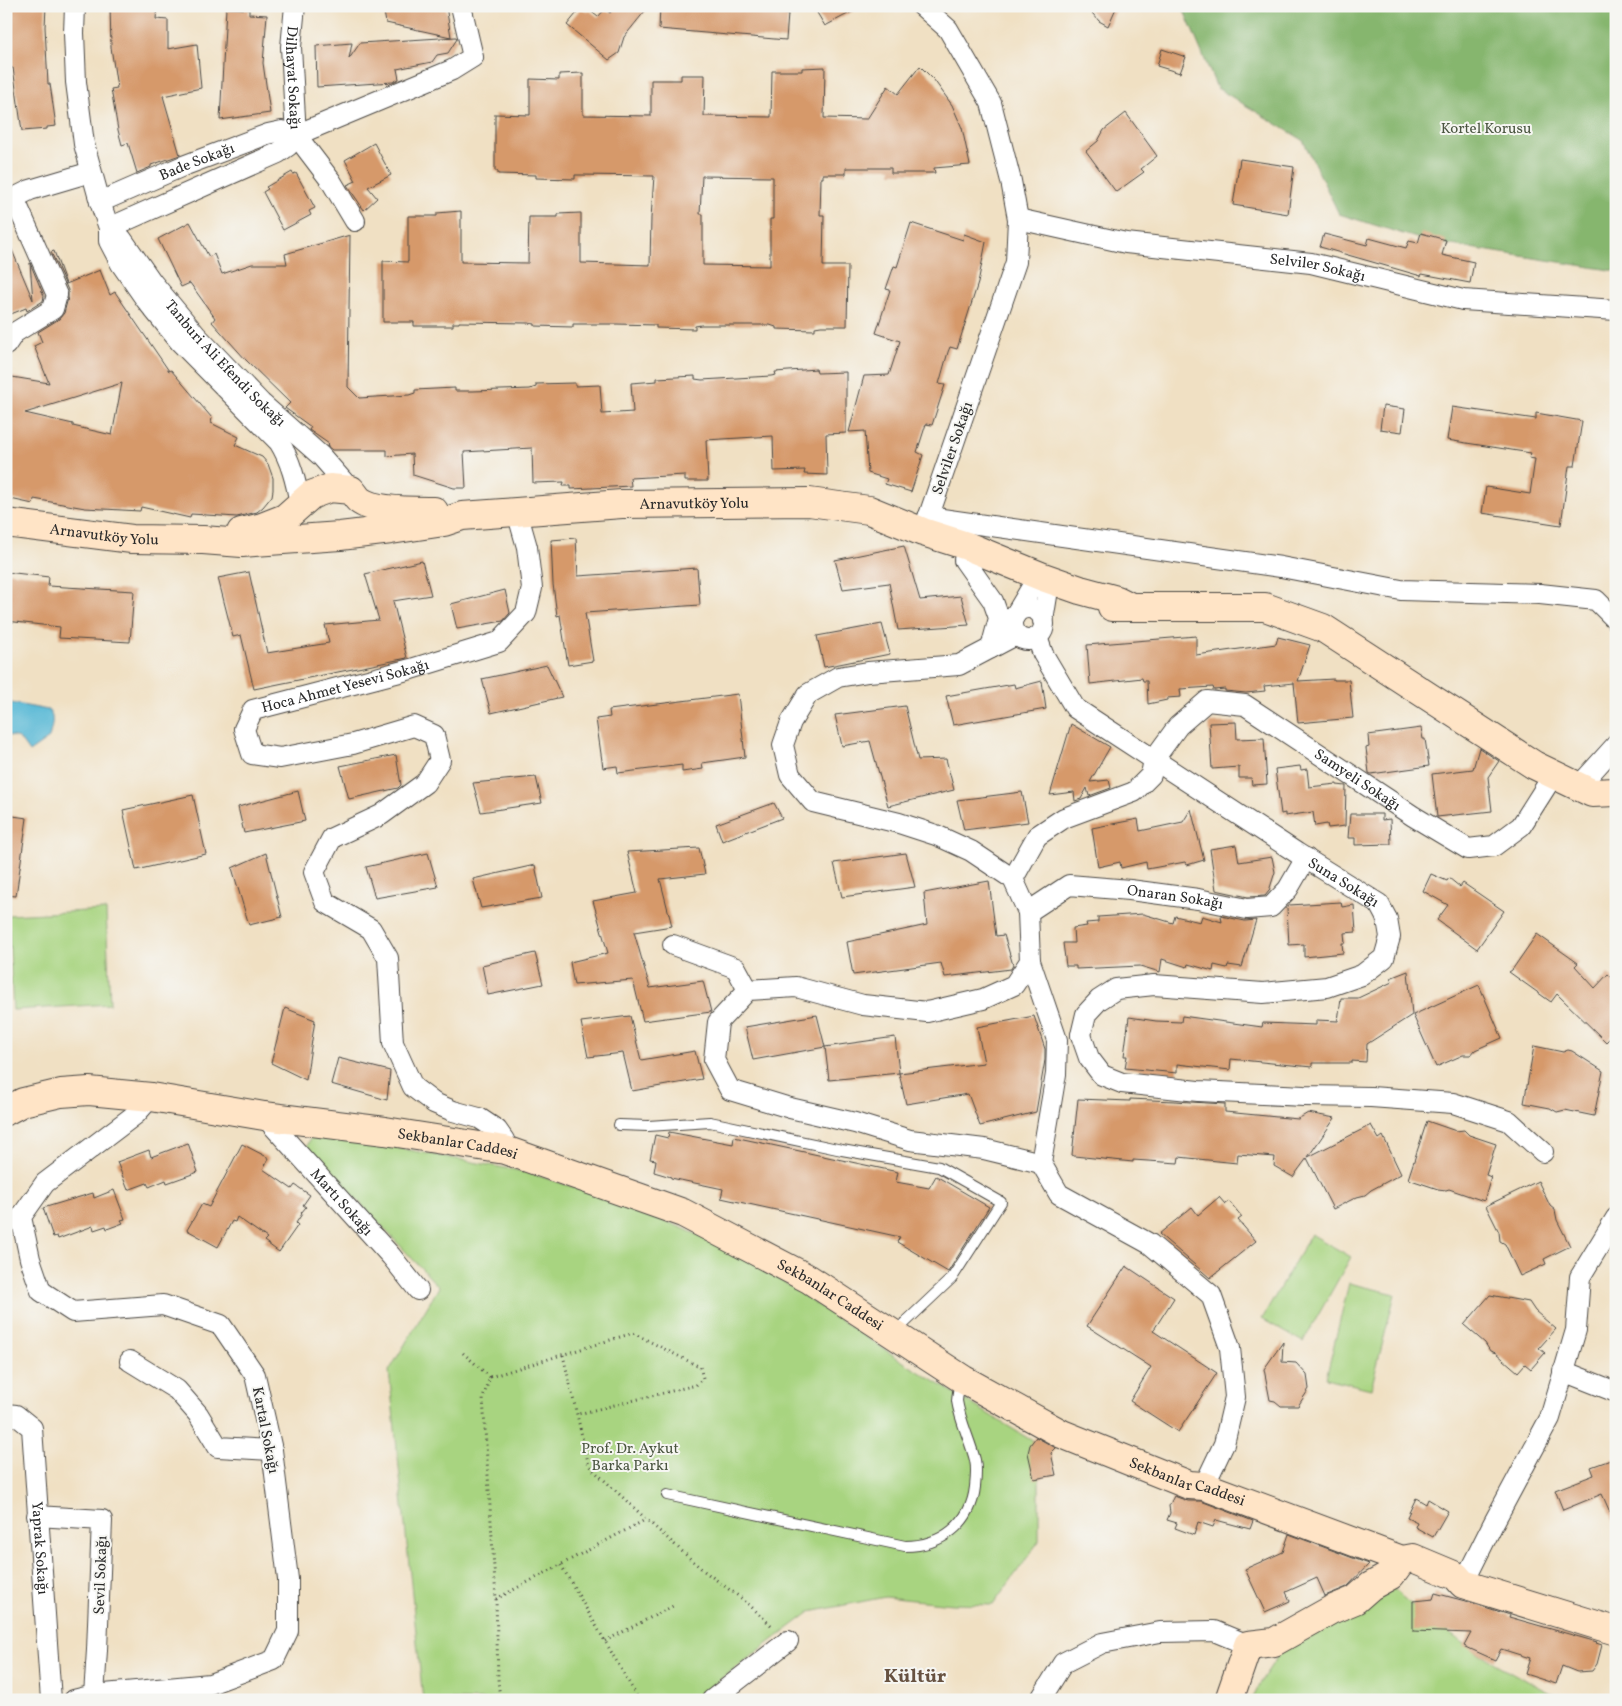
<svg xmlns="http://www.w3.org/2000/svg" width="1622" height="1706" font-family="Vollkorn,serif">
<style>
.green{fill:#a8d480;stroke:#6a8056}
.forest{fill:#86b66e;stroke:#58704c}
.water{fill:#57b8d5;stroke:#417280}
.building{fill:#d6996b;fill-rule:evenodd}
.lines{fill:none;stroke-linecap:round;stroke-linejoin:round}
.lane-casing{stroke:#494642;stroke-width:12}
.street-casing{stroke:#494642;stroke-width:22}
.secondary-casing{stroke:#494642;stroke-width:30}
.path{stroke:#494642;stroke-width:3;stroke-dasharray:1 4;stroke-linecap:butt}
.lane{stroke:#fff;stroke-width:10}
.street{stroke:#fff;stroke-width:20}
.secondary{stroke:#ffe4c6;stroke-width:28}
.labels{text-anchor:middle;stroke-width:4;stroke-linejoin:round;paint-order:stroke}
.street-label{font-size:15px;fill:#2b2b2b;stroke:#f6f6f2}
.park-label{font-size:15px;fill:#4a5540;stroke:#f6f6f2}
.district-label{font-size:20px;font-weight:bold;fill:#675241;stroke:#f6f6f2}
</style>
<rect width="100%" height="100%" fill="#f6f6f2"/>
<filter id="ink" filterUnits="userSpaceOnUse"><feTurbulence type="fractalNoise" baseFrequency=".02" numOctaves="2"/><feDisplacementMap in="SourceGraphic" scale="10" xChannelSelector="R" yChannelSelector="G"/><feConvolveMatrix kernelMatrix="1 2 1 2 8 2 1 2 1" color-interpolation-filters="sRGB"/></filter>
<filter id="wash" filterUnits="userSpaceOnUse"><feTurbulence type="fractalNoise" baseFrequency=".0096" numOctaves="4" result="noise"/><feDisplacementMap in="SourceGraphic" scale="20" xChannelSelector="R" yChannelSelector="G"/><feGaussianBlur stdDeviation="1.12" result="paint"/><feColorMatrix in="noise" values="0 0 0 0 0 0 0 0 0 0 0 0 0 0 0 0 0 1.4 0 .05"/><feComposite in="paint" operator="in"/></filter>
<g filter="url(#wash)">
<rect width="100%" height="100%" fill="#f0e0c3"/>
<g class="green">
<polygon points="106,910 110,1004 13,1010 8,915"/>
<polygon points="313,1132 526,1172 624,1203 740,1253 908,1365 1039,1445 1039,1541 993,1605 952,1604 885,1597 810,1612 693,1700 423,1700 389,1371 439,1287 307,1147"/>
<polygon points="1311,1234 1351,1257 1303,1342 1262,1319"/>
<polygon points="1349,1283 1395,1294 1371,1389 1326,1378"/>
<path d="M1387,1584C1443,1633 1497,1668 1566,1700H1252L1263,1678L1288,1641Z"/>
</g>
<polygon class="forest" points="1182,6 1616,6 1616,271 1426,241 1339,214 1303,140 1217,88"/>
<path class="water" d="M6,702L48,710C56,717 51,728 49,738L29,752L19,738L6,735Z"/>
<g id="blocks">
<g class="building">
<polygon points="6,6 46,6 45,27 48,84 50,84 56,126 47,127 47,129 22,131 13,68 6,68"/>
<polygon points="110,6 157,6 156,19 168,20 168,49 197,44 201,88 163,96 180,155 151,165 151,167 137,173 128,143 122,145 118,130 111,89 117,88 111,47"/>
<polygon points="383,6 446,6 451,37 386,23"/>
<polygon points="616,6 649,6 624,37 619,53 609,60 567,25 581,8 587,12 589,10 598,17 605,9 610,13"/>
<polygon points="660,6 734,9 735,6 774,6 773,12 788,14 786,40 659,29"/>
<polygon points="813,6 863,6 825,26"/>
<polygon points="1086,6 1117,6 1108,26 1099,21"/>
<polygon points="226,8 249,9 249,14 267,15 263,63 270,113 220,120"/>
<polygon points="456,37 457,39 448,53 437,55 432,62 397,69 399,79 393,82 317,87 316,46 352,43 349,59 360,43"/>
<polygon points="1162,49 1186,57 1180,73 1157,66"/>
<path d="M920,66L934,80L952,105L962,128L970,165L934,168L935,173H891V168H846V174H823V178H821L820,215H824L823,266H848L847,326H821L815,327V330L776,329V327L770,325H701L695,326V329L656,328V325L617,324H573V327L535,326V324L528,323L459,322V323H453V326H414V322H383V261L408,262V216H437V213L461,211V262L528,263L529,217H558V214L581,213V263L650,265L651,218L654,176L581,175H575V179L536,178V175L498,174V171H495V114L530,115V79L559,80V74L583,73V115L651,116V80H681V75H705L704,116L771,117L772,71H802V68L825,67L824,118L867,119L888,86L898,94ZM702,176L773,177V219H770V266L703,265V214H700Z"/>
<polygon points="1126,113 1157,156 1141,169 1144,172 1116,192 1086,151 1098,141 1104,130"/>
<polygon points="374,143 391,175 368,187 377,198 364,210 347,185 356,181 345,160"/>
<polygon points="1240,159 1294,167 1288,214 1233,205"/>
<polygon points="292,172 293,174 296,173 315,208 309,211 311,215 283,230 263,192 268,189 266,187"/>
<polygon points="190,222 209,257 214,254 222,274 252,264 287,264 285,254 350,235 348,387 359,398 409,395 415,393 415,390 455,388 455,391 473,391 530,389 536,387 536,384 575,383 575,386 600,385 602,414 633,412 631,383 657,381 657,378 695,376 695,379 702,380 771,376 776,375 775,372 816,369 817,373 846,372 846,433 826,434 827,475 804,474 805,470 774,471 773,436 706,440 708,481 685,481 685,475 630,478 631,486 571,489 571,486 563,486 564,482 533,483 532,448 464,452 466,488 454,488 413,475 412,454 387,456 387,450 332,450 327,446 329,444 309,430 311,427 285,408 290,403 246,360 212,322 215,318 190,283 181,287 158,239"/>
<polygon points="911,223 963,240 964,234 986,242 978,283 957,349 950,347 948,352 939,384 945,385 932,425 926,424 917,452 923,455 911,492 885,484 887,479 868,473 865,431 849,432 864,376 889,375 900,341 876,333 890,290 886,289 894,266 897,267"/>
<polygon points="1421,233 1446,240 1442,255 1474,262 1470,283 1422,274 1421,276 1320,247 1324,234 1367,245 1369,238 1406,248 1409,241 1418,243"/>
<polygon points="6,236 33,300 30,263 44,296 43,301 27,311 26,308 6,316"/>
<path d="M54,251L66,284L100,270L110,295L115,292L169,371L171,370L212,418L211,423L239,437L235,445L262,457L268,464L273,478V490L272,496L263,507L257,512L237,517L191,514L190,518L141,507L140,511L85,508L34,499L33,504L6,498V376L49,383L34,346L42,342L38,332L59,319L64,313L68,298V290L51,252ZM122,383L112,435L77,427L73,426V424L25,413Z"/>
<polygon points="1383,406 1405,409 1402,432 1380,429"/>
<polygon points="1452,407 1536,419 1536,413 1582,421 1575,466 1569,466 1561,525 1482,513 1486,487 1530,494 1535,459 1529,458 1531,453 1447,440"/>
<polygon points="576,538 578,576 697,568 700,605 585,613 593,661 568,665 560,615 557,616 553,584 551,540"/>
<polygon points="904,546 920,600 961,596 969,625 898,630 889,583 843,589 835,560"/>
<polygon points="422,561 431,595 393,601 407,658 254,689 241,635 233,637 218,578 249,572 267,653 329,643 325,625 379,620 365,574"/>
<polygon points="6,572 49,577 48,586 134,591 130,642 59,638 60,627 6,621"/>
<polygon points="505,590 510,613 503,621 457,629 451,604"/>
<polygon points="882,624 890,654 824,667 817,636"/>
<polygon points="1196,636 1196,655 1276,644 1278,637 1310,645 1298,681 1334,679 1334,680 1349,680 1353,718 1298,723 1294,683 1264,686 1265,691 1246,693 1225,691 1225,689 1214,690 1213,687 1180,689 1181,697 1167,698 1167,700 1148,704 1147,681 1143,681 1142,678 1090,684 1087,645"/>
<polygon points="547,665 562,697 491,713 482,679"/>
<polygon points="1042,681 1046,709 953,725 946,696 1014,684 1015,688"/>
<polygon points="738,694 745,757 702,763 703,769 682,772 682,765 618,773 617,766 603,768 596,719 610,717 609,710"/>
<polygon points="905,706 918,760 946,759 954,790 888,806 870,741 842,746 835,715"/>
<polygon points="1236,722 1237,739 1264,738 1267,784 1252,785 1251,778 1239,778 1239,767 1212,769 1209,723"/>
<polygon points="1071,724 1110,747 1090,782 1109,780 1111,788 1089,796 1087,788 1081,799 1075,801 1074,792 1050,795"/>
<polygon points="1421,728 1423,739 1425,739 1429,766 1371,774 1369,773 1366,748 1369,747 1368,735"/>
<polygon points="1479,748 1499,761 1488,777 1492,811 1437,817 1432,774 1473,769"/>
<polygon points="396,755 401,785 398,788 349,799 340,766"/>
<polygon points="1300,766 1301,770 1307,769 1309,787 1337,784 1337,785 1346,786 1345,826 1328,828 1327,824 1315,826 1313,812 1285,816 1285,813 1281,814 1275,769"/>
<polygon points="536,777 542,803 481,812 473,783"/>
<polygon points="298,791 305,821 244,833 238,807"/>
<polygon points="1022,792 1028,822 964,830 957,800"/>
<polygon points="193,795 206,854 136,870 123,810"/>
<polygon points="774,803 782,818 722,841 716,824"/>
<polygon points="1191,809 1204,860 1187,865 1185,862 1147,869 1146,862 1121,868 1120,862 1098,867 1092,828 1138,819 1140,831 1178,823 1183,822"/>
<polygon points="1350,814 1382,814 1382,820 1390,819 1391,844 1355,845 1355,838 1348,838"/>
<polygon points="6,815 27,818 16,896 6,895"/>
<polygon points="1236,845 1239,862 1272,857 1275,872 1269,891 1265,896 1248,897 1216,890 1210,849"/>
<polygon points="699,848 705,874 660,879 672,926 634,932 650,988 703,981 711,1012 643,1021 633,980 574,985 570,962 608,953 593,901 637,893 627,852"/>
<polygon points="266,853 282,917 249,925 232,868"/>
<polygon points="428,853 438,887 375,898 366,867"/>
<polygon points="906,853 915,887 842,897 834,863"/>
<polygon points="535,865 542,898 481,908 473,879"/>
<polygon points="1431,874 1447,881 1449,878 1460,887 1463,883 1504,911 1477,949 1437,920 1448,905 1423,891"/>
<polygon points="989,881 996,936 1004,935 1013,965 1011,969 945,977 941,963 853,975 847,942 927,925 924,893"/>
<polygon points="1341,902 1342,907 1354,905 1356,932 1344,933 1345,943 1342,943 1343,953 1304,957 1304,944 1289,945 1287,908 1289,905"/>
<polygon points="1143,914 1173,923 1175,916 1200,922 1202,916 1222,922 1221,916 1245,921 1256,920 1242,967 1228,965 1227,968 1214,965 1213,971 1188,964 1187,967 1162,959 1160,972 1140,966 1076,969 1076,966 1066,966 1063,943 1074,943 1073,928 1087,926 1086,923 1098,922 1098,917"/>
<polygon points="1537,934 1578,963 1575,966 1595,988 1608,974 1616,982 1616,1032 1606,1042 1557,994 1551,1002 1509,972 1512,970"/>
<polygon points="535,953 543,984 488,995 482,965"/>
<polygon points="1408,971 1412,1015 1367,1044 1366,1062 1352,1061 1352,1063 1312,1063 1312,1067 1231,1059 1230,1070 1177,1064 1177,1073 1125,1068 1127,1056 1124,1056 1129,1017 1156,1021 1181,1022 1182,1016 1262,1027 1263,1023 1316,1025 1316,1020 1338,1021 1341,998 1358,998 1392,982 1390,978"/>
<polygon points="1479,985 1502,1038 1475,1050 1471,1055 1463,1055 1436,1067 1413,1015"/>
<polygon points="285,1008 315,1020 306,1080 271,1063"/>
<polygon points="817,1015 825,1047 753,1060 745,1027"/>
<polygon points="630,1016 641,1060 695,1051 702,1079 632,1091 623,1053 588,1057 581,1022"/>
<polygon points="1034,1016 1045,1049 1045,1060 1036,1112 980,1126 968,1094 906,1104 899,1073 984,1063 977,1027"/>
<polygon points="895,1037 899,1073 829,1080 825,1047"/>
<polygon points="1534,1046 1563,1052 1568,1050 1572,1051 1603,1071 1594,1116 1565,1110 1557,1112 1550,1108 1524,1103"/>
<polygon points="338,1058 390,1071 387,1100 331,1084"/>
<polygon points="1078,1099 1130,1101 1130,1099 1174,1101 1225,1104 1225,1112 1298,1119 1308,1113 1335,1118 1308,1157 1371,1125 1379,1139 1383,1136 1401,1174 1371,1190 1365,1195 1357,1197 1333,1209 1307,1158 1293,1177 1274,1166 1275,1157 1238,1154 1237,1163 1179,1157 1178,1163 1133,1160 1133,1162 1074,1156 1072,1155"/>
<polygon points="1427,1121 1456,1131 1464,1130 1469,1135 1496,1144 1486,1175 1491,1177 1484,1201 1449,1189 1446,1190 1438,1189 1408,1179"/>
<polygon points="669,1132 733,1144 734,1137 898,1172 896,1182 929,1188 936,1176 989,1207 948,1272 897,1242 900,1237 721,1198 723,1189 671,1178 671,1177 654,1172 656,1160 650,1159 655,1135 668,1138"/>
<polygon points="188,1143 198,1172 167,1183 166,1180 149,1187 147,1183 128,1190 117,1162 149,1150 151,1157"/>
<polygon points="242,1144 269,1158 263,1169 292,1189 295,1185 310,1195 303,1205 306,1207 301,1213 302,1214 296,1223 298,1225 279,1252 264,1241 267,1238 237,1217 235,1222 232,1221 218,1247 187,1230 202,1204 209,1207"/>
<polygon points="1538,1181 1550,1206 1555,1210 1557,1220 1570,1246 1544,1259 1546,1264 1520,1276 1505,1244 1500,1241 1499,1232 1486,1206"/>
<polygon points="114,1190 125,1219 121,1220 123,1223 107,1229 106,1226 94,1230 93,1226 58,1239 57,1236 53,1237 43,1208 93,1193 94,1198"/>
<polygon points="1219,1197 1225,1204 1229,1201 1242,1217 1238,1220 1256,1241 1210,1278 1159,1234 1192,1207 1198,1215"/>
<polygon points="1126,1266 1174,1298 1153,1331 1217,1373 1178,1432 1130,1401 1151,1367 1087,1326"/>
<polygon points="1490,1295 1529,1302 1535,1311 1556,1329 1539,1348 1545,1353 1531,1369 1525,1364 1518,1372 1496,1353 1490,1351 1485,1343 1464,1325"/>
<polygon points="1283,1342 1282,1362 1296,1363 1307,1375 1309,1389 1298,1406 1281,1406 1275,1401 1270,1400 1264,1369"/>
<polygon points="1036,1437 1056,1448 1051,1453 1056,1475 1034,1479 1028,1453 1030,1445"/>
<polygon points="1616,1458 1616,1526 1602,1494 1563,1510 1555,1490 1594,1475 1591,1467"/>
<polygon points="1174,1496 1188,1501 1201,1501 1253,1521 1250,1529 1216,1520 1213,1527 1198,1522 1194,1535 1175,1528 1177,1523 1167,1520 1170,1513 1169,1506"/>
<polygon points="1416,1498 1426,1504 1428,1499 1448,1511 1433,1537 1415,1527 1417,1522 1407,1517"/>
<polygon points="1289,1534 1369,1564 1347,1587 1325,1596 1317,1578 1286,1592 1290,1601 1265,1612 1245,1569 1283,1552"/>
<polygon points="1435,1593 1469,1602 1510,1615 1509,1617 1597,1642 1596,1643 1602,1645 1597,1664 1592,1671 1577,1672 1562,1666 1556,1684 1525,1674 1530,1658 1501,1649 1495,1660 1464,1646 1471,1633 1413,1631 1413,1601 1433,1599"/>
</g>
</g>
</g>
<g filter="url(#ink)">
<use href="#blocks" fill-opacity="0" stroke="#494642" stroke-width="1"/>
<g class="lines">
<defs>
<g id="lane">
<polyline points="619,1125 648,1126 710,1122 842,1150 939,1167 1001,1202 952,1278 894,1333"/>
<path d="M667,1495L905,1546C941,1546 971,1524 975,1487C976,1478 977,1469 975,1460C970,1440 960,1421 957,1401L958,1392L964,1381"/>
</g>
<g id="street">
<path d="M75,6L74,33L76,82L84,144L100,202L109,228V241L121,264L146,300L180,342L279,442C291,461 296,482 300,504"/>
<path id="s1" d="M295,6L291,47L296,135L331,181L355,221"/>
<polyline points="922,6 948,29 991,103 1011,181 1018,219 1016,262 924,530"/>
<path id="s2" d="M100,202L183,166L268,134L282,131L296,135"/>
<path id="s3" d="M1018,219L1126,243L1311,263L1463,300L1616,310"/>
<polyline points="109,228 278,153 288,146 296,135 452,70 473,57 461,6"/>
<path id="s4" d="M109,228L122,239L152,282L196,335L261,403L321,456L351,490"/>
<polyline points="6,345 14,333 53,309 57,295 14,198 30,190 91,172"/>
<polyline points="928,517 1281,567 1401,590 1540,594 1596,600 1616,620"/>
<polyline points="964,560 993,601 999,618 991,648"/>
<polyline points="1043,577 1047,596 1043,621"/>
<circle cx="1028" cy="624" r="16"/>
<polyline points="1014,617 1030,590 1043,577"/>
<polyline points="1016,635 959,665 868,672 838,677 808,694 791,722 783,745 790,775 813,802 899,823 936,835 971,851 1013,879 1028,912 1030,961 1014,985 983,999 927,1012 863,1005 796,987 748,990 718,1022 714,1060 730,1090 790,1108 855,1123 910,1140 984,1149 1041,1163"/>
<path id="s5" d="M1037,637L1043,654L1075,708L1297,853L1379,904L1387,919L1390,937L1384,958L1362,975L1327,987L1263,993L1154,985L1116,989L1099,1000L1086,1014L1081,1035"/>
<polyline points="1579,786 1616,745"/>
<path id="s6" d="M1013,879L1037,836L1064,818L1134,792L1151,775L1154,759L1178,726L1207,701L1245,705L1413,816L1468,849L1494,846L1521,826L1554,774"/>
<path id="s7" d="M1028,912L1069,885L1130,890L1198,899L1247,909L1271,907L1288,889L1306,858"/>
<polyline points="673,945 736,968 748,990"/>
<polyline points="1030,961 1057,1040 1056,1074 1041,1163 1059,1194 1150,1244 1211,1295 1230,1348 1235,1397 1224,1444 1204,1486"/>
<polyline points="1081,1035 1089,1058 1102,1075 1122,1083 1198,1091 1304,1096 1371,1097 1453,1103 1509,1121 1543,1152"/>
<path id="s8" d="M264,1116L391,1256L418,1290"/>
<path id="s9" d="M505,1150L504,1140L497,1130L479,1118L453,1111L434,1103L413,1087L393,1043L388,958L371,929L325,902L314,872L332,838L381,815L425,783L440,760L434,735L414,726L353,744L280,758L252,754L244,729L253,710L411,669L499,642L526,613L532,588L527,547L517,512"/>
<polyline points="130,1361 177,1390 198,1414 218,1447 272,1450"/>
<polyline points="1563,1371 1616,1392"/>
<path id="s10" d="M6,1414L16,1415L32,1428L51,1700"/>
<polyline points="37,1516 102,1520 97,1650 94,1695"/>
<polyline points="1463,1584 1493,1524 1550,1418 1576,1330 1580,1277 1616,1218"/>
<polyline points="74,1700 94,1695 210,1684 274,1660 288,1631 288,1579 272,1450 255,1375 221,1325 163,1305 73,1312 41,1291 30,1259 21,1217 45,1183 136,1114 151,1097"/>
<polyline points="712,1700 788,1641"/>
<polyline points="1040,1700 1063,1663 1102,1643 1160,1632 1214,1631 1248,1645"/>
</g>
<g id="secondary">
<path id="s11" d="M6,523L132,539L203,540L242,543L340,536L391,530L444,522L462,516L622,504L809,502L869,510L923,532L967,546L1043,577L1080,590L1117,600L1131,607"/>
<path d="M241,532L262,527L285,518L311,495L330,488L351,490C354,493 356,497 359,500C374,512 415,511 434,511"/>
<polyline points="1112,607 1265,607 1323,628 1534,765 1592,793 1616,792"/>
<path id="s12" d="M6,1111L23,1102L61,1093L89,1091L151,1097L264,1116L385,1131L505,1150L683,1213L809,1279L964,1380L1062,1434L1189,1485L1204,1486L1402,1560L1413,1558L1456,1576L1463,1584L1616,1631"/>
<polyline points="1229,1700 1248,1645 1274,1642 1331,1610 1355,1600 1371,1586 1391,1575 1402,1560"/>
</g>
</defs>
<use href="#lane" class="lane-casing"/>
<use href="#street" class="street-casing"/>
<use href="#secondary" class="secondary-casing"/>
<g class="path">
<polyline points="463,1353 490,1377 483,1398 496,1599 498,1679 500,1700"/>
<polyline points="563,1355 589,1466 646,1519 704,1571 745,1601 773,1627"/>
<polyline points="490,1377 633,1333 700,1367 703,1378 696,1385 578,1414"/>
<polyline points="561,1565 639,1700"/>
<polyline points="496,1599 645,1520"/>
<polyline points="605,1641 673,1606"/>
</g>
<use href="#lane" class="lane"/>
<use href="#street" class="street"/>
<use href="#secondary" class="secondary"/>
</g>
</g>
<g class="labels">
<g class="street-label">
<text dy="5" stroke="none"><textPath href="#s1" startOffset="72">Dilhayat Sokağı</textPath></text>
<text dy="5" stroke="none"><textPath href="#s2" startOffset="105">Bade Sokağı</textPath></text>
<text dy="5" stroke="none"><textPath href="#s3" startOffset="304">Selviler Sokağı</textPath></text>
<text dy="5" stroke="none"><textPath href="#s4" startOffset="179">Tanburi Ali Efendi Sokağı</textPath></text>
<text transform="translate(952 448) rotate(-71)" y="5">Selviler Sokağı</text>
<text dy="5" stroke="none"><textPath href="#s11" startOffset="692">Arnavutköy Yolu</textPath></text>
<text dy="5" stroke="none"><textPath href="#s11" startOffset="99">Arnavutköy Yolu</textPath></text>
<text dy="5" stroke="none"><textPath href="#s9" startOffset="901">Hoca Ahmet Yesevi Sokağı</textPath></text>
<text dy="5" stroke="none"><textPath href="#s6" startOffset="449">Samyeli Sokağı</textPath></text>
<text dy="5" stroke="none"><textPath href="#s5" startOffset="401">Suna Sokağı</textPath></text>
<text dy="5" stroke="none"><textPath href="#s7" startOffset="156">Onaran Sokağı</textPath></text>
<text dy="5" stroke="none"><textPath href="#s12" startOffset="459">Sekbanlar Caddesi</textPath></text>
<text dy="5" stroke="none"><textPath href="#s8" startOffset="116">Martı Sokağı</textPath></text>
<text dy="5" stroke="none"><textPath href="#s12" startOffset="864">Sekbanlar Caddesi</textPath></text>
<text transform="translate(266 1430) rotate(79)" y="5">Kartal Sokağı</text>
<text dy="5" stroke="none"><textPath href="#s12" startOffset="1269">Sekbanlar Caddesi</textPath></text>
<text dy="5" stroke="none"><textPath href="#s10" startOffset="151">Yaprak Sokağı</textPath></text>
<text transform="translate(100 1575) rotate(-88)" y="5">Sevil Sokağı</text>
</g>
<g class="park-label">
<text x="1486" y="133">Kortel Korusu</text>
<text x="630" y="1453">Prof. Dr. Aykut<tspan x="630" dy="17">Barka Parkı</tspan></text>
</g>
<g class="district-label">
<text x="915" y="1682">Kültür</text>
</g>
</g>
<rect width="1622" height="1706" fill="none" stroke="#f6f6f2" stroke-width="25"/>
</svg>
